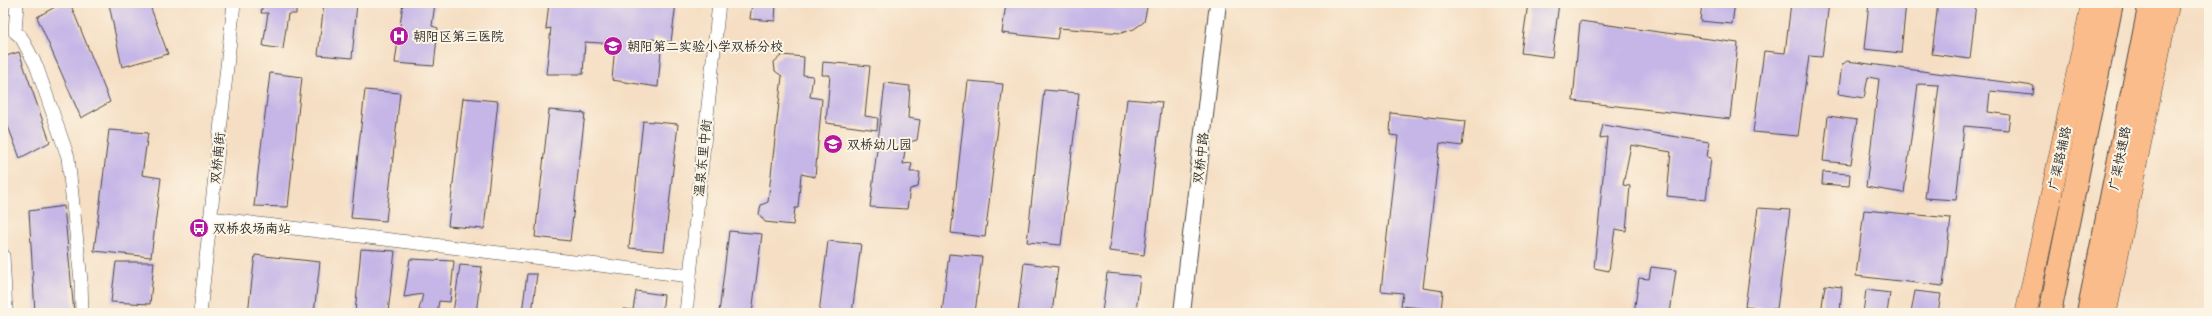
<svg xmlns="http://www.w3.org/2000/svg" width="2212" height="316" font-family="Kalam,'LXGW WenKai TC',sans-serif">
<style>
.building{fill:#c5b6e7}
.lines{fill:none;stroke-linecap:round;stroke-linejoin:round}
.minor-casing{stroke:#494642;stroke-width:14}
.tertiary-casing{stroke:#494642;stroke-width:18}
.primary-casing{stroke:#494642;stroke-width:22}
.trunk-casing{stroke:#494642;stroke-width:24}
.minor{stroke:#fff;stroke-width:13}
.tertiary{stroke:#fff;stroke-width:16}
.primary{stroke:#fabc8b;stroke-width:21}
.trunk{stroke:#fabc8b;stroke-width:22}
.labels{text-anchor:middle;stroke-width:4;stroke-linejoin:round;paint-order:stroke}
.poi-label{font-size:13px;fill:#2b2b2b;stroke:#fcf5e5;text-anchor:start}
.street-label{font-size:13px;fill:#2b2b2b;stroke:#fcf5e5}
</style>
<rect width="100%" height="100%" fill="#fcf5e5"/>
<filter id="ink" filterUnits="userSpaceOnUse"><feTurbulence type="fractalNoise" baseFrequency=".025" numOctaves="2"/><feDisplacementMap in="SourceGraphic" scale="8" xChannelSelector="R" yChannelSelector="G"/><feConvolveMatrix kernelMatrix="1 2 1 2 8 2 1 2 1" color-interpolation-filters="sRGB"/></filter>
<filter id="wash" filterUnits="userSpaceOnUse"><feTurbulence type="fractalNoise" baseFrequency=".012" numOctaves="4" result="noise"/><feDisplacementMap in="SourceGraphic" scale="16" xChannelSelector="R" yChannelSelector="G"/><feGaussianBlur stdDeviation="0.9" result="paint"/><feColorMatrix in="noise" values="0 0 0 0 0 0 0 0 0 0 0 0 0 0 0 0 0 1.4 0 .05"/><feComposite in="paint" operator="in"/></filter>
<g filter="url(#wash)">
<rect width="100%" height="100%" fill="#f5dec3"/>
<g id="blocks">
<g class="building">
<polygon points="62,3 70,3 110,102 81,118 37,17"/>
<polygon points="115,3 149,3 168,54 122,67 109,4"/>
<polygon points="263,3 296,3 296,14 288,14 283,49 263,46 268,13 261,13"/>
<polygon points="324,3 357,3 352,58 318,55"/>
<polygon points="403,3 435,3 432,26 438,28 434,66 395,63"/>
<polygon points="549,3 676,3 671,42 652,39 650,50 661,50 658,87 612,80 615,44 585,42 583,74 546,74 551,28 546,29"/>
<polygon points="752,3 776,3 775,21 750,19"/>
<polygon points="797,3 809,3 809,5"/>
<polygon points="1006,3 1148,3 1144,22 1134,29 1121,33 1059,28 1057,39 1002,33"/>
<polygon points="1528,3 1559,3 1552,57 1521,53"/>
<polygon points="1702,3 1735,3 1732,24 1700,21"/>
<polygon points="1791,3 1829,3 1822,57 1809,56 1798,136 1753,132 1764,51 1785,53"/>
<polygon points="1869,3 1906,3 1901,53 1864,49"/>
<polygon points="1938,3 1976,3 1970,59 1932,54"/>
<polygon points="1580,21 1738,43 1730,119 1573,101"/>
<polygon points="19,52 50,142 20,158 3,113 3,57"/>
<polygon points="782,55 804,57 803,75 813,76 810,97 822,99 815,177 801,174 798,208 795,208 793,225 765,222 759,214 761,205 768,202 782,76 775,71 774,62"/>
<polygon points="1847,61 2034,86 2033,95 1990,91 1988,112 2010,115 2008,130 1964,126 1956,200 1925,198 1939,85 1918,84 1904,193 1866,187 1879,79 1868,77 1864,98 1838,94 1842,65"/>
<polygon points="823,62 870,66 865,116 878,118 877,130 826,123 830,75 822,75"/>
<polygon points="270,73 302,77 288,207 254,206"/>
<polygon points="968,81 1003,84 985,237 951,233"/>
<polygon points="885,83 910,86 908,118 920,120 917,140 906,143 903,164 912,163 910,172 920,172 918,187 910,189 907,209 870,207"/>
<polygon points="365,90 400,93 386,221 351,218"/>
<polygon points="1044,90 1079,93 1061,245 1027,242"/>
<polygon points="463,98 498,101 484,229 448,226"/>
<polygon points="1127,99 1162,102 1144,255 1109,251"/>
<polygon points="549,110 585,113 570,241 535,237"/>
<polygon points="1391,113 1465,121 1462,146 1440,143 1423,288 1443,291 1441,310 1401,306 1403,293 1381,291 1398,136 1390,135"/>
<polygon points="1828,116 1857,120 1851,164 1823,161"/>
<polygon points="643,121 678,124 664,251 629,248"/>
<polygon points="1603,125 1709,142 1707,157 1711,158 1706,200 1667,196 1671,152 1631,145 1623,185 1630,186 1626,231 1615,229 1609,271 1594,268 1607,137 1600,138"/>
<polygon points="109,130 148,133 142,175 161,178 151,257 94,251"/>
<polygon points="1823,172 1850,174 1849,186 1822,184"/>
<polygon points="64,206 74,313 35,313 29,211"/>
<polygon points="1758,208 1790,210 1777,309 1745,307"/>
<polygon points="1864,210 1951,218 1943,286 1856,276"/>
<polygon points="729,231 762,234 752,313 719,313"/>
<polygon points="828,241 861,244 852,313 819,313"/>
<polygon points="361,249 395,251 388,313 355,313"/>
<polygon points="949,254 982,257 975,313 942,313"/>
<polygon points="255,255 320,262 314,313 248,313"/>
<polygon points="410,259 454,261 450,302 439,301 437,313 427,313 419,310 423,294 404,297"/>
<polygon points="116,262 154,262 150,304 111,302"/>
<polygon points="1024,263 1058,267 1052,313 1018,313"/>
<polygon points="460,265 482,267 476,313 453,313"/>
<polygon points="1651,267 1676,270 1670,313 1634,313 1639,278 1649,279"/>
<polygon points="1107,273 1140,276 1136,313 1102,313"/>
<polygon points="527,274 537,274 532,313 522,313"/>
<polygon points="1825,285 1842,287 1840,313 1821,313"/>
<polygon points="1866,290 1890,293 1887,313 1863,313"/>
<polygon points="636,291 664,295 662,313 622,313 623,309 633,310"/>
<polygon points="1915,291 1941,294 1938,313 1911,313"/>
</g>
</g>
</g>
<g filter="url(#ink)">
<use href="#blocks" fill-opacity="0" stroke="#494642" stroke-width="1"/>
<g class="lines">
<defs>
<g id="minor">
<polyline points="17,3 15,32 21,37 36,65 68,157 81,281 82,313"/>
<polyline points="210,218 690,276"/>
<polyline points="3,255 6,313"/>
<polyline points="200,313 234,3"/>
<polyline points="686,313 719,3"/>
</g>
<polyline id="tertiary" points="1182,313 1218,3"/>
<g id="primary">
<polyline points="2026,313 2092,3"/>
<polyline points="2106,313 2169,3"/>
</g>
<g id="trunk">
<polyline points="2050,313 2112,3"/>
<polyline points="2088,313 2150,3"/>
</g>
</defs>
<use href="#minor" class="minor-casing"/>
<use href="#tertiary" class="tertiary-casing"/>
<use href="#primary" class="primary-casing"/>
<use href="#trunk" class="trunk-casing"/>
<use href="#minor" class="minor"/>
<use href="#tertiary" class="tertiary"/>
<use href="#primary" class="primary"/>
<use href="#trunk" class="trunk"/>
</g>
</g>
<defs>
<symbol id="hospital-disc" viewBox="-11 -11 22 22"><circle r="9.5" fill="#b5179e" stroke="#fcf5e5"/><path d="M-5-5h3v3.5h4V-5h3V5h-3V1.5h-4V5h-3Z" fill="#fff"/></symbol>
<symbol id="school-disc" viewBox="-11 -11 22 22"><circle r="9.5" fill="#b5179e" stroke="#fcf5e5"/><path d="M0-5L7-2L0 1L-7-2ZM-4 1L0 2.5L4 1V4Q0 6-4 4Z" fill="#fff"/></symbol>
<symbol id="bus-disc" viewBox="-11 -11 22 22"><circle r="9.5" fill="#b5179e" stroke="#fcf5e5"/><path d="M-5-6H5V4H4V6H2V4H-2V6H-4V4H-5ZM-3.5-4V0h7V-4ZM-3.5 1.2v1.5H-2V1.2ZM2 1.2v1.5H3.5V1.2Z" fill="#fff"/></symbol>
</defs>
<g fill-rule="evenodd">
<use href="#hospital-disc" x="388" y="25" width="22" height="22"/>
<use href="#school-disc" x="602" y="35" width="22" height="22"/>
<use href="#school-disc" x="822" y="133" width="22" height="22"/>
<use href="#bus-disc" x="188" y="217" width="22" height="22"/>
</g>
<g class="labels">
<g class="poi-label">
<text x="413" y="41">朝阳区第三医院</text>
<text x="627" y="51">朝阳第二实验小学双桥分校</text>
<text x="847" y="149">双桥幼儿园</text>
<text x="213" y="233">双桥农场南站</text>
</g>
<g class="street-label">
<text transform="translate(217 158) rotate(-84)" y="5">双桥南街</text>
<text transform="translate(702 158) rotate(-84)" y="5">温泉东里中街</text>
<text transform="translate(1200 158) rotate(-83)" y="5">双桥中路</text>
<text transform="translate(2059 158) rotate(-78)" y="5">广渠路辅路</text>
<text transform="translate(2119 158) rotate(-79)" y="5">广渠快速路</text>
</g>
</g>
<rect width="2212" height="316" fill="none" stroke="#fcf5e5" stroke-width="16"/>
</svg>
